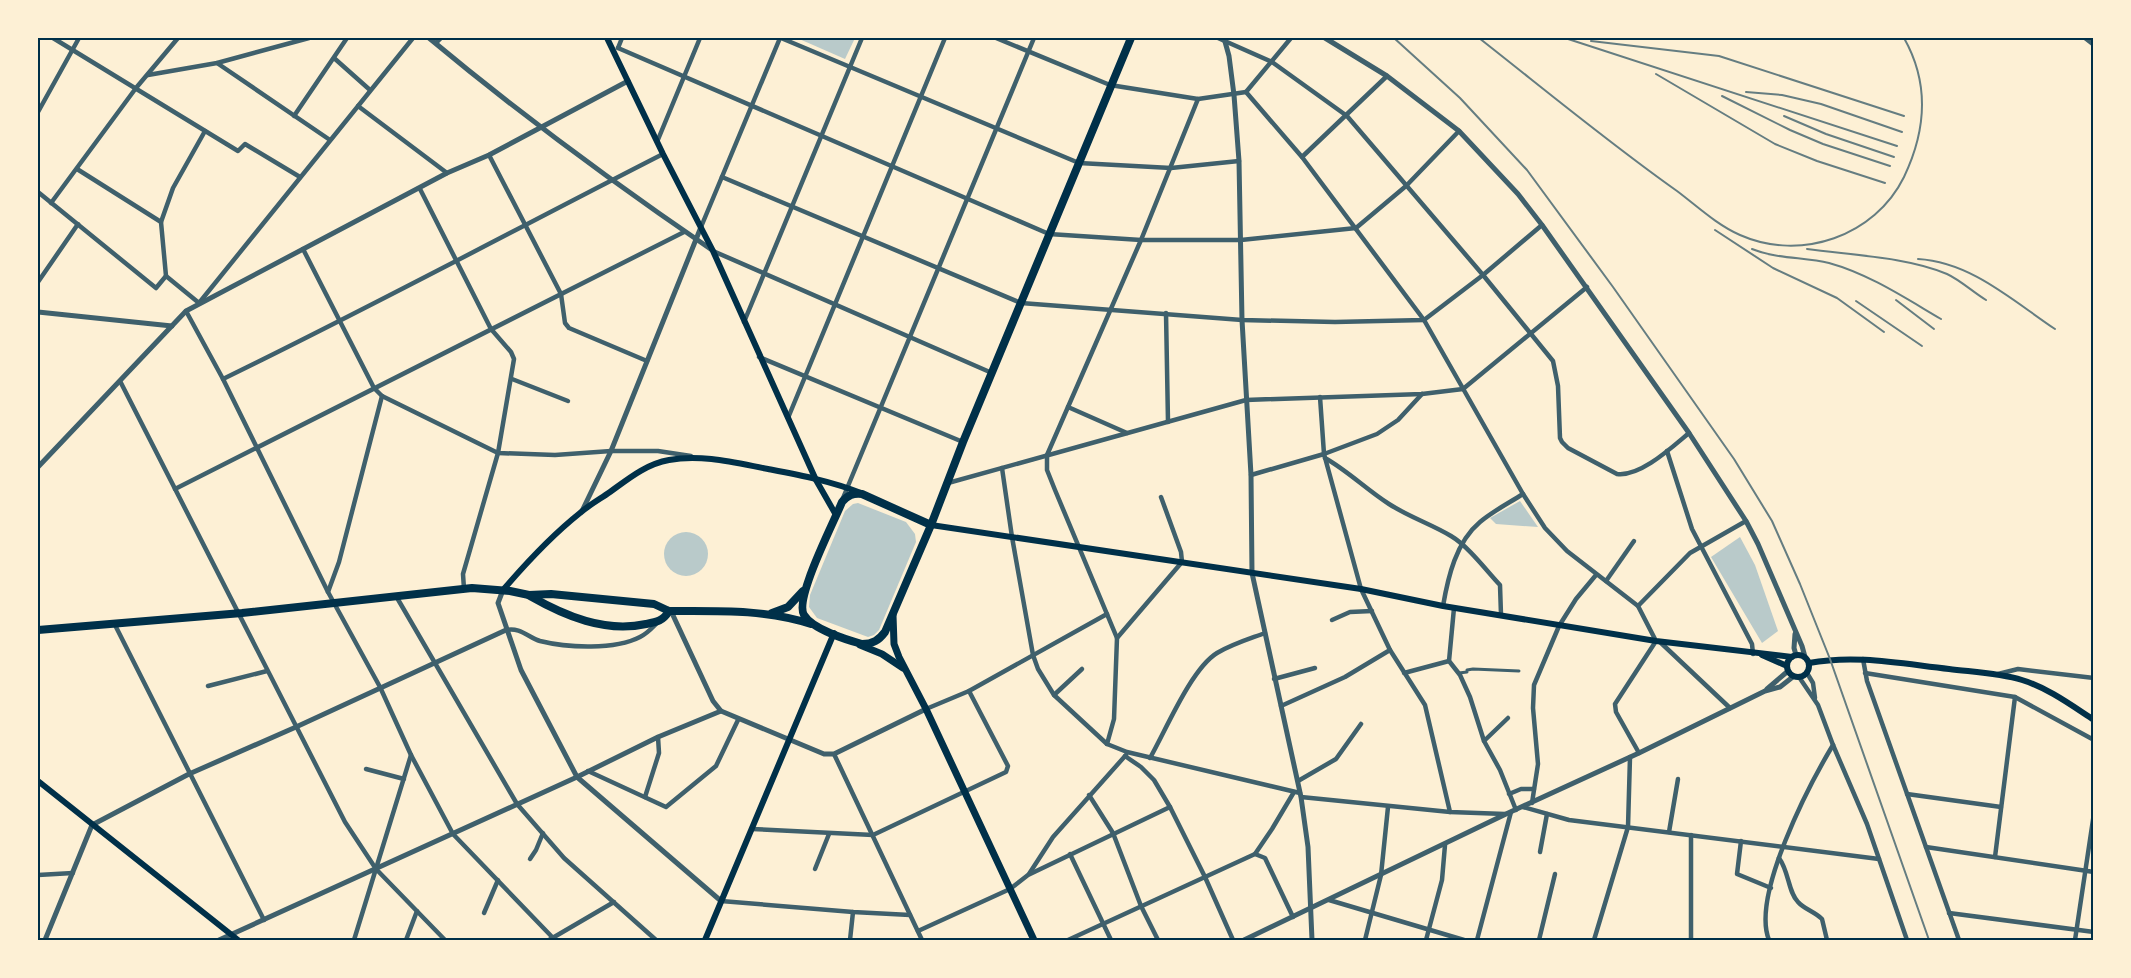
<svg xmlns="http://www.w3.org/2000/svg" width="2131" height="978" font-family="Manrope,sans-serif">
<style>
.green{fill:#b9caca}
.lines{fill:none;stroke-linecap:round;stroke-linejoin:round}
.pedestrian{stroke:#3f606c;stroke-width:3}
.minor{stroke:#3f606c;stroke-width:4.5}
.tertiary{stroke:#3f606c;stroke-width:5}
.secondary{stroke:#003049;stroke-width:6}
.primary{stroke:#003049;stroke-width:7}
.trunk{stroke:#003049;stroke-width:8}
.rail{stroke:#657d81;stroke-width:2}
.neatline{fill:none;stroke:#003049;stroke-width:2}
</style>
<rect width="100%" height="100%" fill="#fdf0d5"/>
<g class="green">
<polygon points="797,38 855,38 845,59"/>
<polygon points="1520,501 1538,527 1496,524 1490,518"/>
<polygon points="858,503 906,522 915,534 916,542 879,630 874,635 868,637 817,618 809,607 810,595 845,511 853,504"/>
<circle cx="686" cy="554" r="22"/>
<polygon points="1740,537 1755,565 1778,631 1762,643 1711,557"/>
</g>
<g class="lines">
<polyline class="pedestrian" points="1459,673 1467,672 1467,670 1473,669 1519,671"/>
<g class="minor">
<polyline points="53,38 238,151 245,144 300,177"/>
<polyline points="781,38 1079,163 1171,168 1239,161"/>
<polyline points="996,38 1110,85 1198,99 1246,92 1302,157 1424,320 1523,494 1545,528 1567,551 1638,606 1656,641 1615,704 1616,712 1639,753"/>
<path d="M1218,38L1272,62L1347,116L1483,275L1553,361L1558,386L1560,438L1562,442L1568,448L1617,474C1640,477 1671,448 1689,433"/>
<polyline points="2085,38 2094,45"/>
<polyline points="436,43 441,38"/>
<polyline points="618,48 1049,234 1141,240 1241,240 1356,228 1406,186 1459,131"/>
<polyline points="618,48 622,38"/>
<polyline points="334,58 370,90"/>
<polyline points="217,63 330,140"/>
<polyline points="148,75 217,63 309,38"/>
<polyline points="1246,92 1291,38"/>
<polyline points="358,106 447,173"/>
<polyline points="38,112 79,38"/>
<polyline points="294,116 347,38"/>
<polyline points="657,142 700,38"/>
<polyline points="489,155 561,294 565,323 569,328 647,361"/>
<polyline points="1302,157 1387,76"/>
<polyline points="722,177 1021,303 1242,320 1335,322 1424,320 1483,275 1542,225"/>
<polyline points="420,189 491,329 511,352 514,359 498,453 463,574 464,589"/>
<polyline points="38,192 156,288 166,276 161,222 77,169"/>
<polyline points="51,203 136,88 178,38"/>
<polyline points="161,222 173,188 205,131"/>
<polyline points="701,227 780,38"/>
<polyline points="303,249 374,388 382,396 498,453 555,455 611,451 658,451 691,456"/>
<polyline points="713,251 992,373"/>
<polyline points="166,276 199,303 413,38"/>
<polyline points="38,282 78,224"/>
<polyline points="186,311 223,379 328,592 380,687 411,755 453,834 555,940"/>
<polyline points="1166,313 1168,422"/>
<polyline points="744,322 862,38"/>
<polyline points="759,357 963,442"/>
<path d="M223,379C371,307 516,229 663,154"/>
<polyline points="512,379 568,401"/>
<polyline points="120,381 345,822 376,869 445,940"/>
<polyline points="1320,397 1324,454 1377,434 1398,420 1422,394"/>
<polyline points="1068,407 1127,433"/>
<polyline points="788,418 945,38"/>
<polyline points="1667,451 1692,529 1752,644 1753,654"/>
<path d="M1325,458C1348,471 1367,490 1389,504C1409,517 1431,524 1451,536C1468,546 1486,570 1500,585L1501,615"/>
<polyline points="1002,468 1012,537 1033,655 1038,669 1054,695 1107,744 1127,752 1300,793"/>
<polyline points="1251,475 1324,454 1361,589 1390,650 1425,705 1450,812"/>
<polyline points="948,483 1246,400 1422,394 1463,389 1587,287"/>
<polyline points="175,489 684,232"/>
<polyline points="843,498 1034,38"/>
<polyline points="1606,581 1634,541"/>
<polyline points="328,592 339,562 382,396"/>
<polyline points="396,596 517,804 564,858 656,940"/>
<path d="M1443,606C1448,577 1456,542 1480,522C1493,511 1509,503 1523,494"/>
<polyline points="1638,606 1690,553 1746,521"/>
<polyline points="1454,608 1449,661 1460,675 1470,697 1484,741 1500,770 1516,810"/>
<polyline points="1332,620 1350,612 1372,611"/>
<polyline points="114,623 264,920"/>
<path d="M506,630C520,627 528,637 540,641C568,648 615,650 640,637C648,633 652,628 658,622"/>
<polyline points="1117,638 1055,490 1047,470 1047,455 1141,240 1198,99"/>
<polyline points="1660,642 1730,708"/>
<polyline points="1863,659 1867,681 1959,940"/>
<polyline points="1404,673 1449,661"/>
<polyline points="1807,673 1813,683 1815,698"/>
<polyline points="1865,673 2015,697 2094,740"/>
<polyline points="1998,674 2018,669 2094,678"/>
<polyline points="1799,677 1818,705 1833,745 1867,824 1907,940"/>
<polyline points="1274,679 1315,668"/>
<polyline points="208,686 267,671"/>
<polyline points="1054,695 1082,669"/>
<polyline points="1281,706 1345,677 1390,650"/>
<polyline points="926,709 969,691 1107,614"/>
<polyline points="1484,741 1508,718"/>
<polyline points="1107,744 1114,719 1117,638 1182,562 1181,552 1161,497"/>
<polyline points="834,754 922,940"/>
<polyline points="1125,756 1141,767 1154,780 1170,807 1205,877 1233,940"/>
<path d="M1150,758C1166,730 1191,669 1217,653C1232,644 1249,639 1265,633"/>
<polyline points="366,769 404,779"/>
<polyline points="588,771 666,807 716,766 738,720"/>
<polyline points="1298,781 1336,759 1361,724"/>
<polyline points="1509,794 1521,789 1534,789"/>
<polyline points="1907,794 2001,807"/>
<polyline points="1089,795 1113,833 1141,906 1158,940"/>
<polyline points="645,797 659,753 658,737"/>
<polyline points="1301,797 1450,812 1505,814"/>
<polyline points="1532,803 1538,764 1533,708 1534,685 1559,626 1576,599 1596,575"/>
<polyline points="1523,807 1569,820 1879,859"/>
<polyline points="752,829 873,835 1006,772 1008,766 969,691"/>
<polyline points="1669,832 1678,779"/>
<polyline points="1691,835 1691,940"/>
<polyline points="1741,841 1737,874 1771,888"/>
<polyline points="1926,847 2094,872"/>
<polyline points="1540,852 1547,814"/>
<polyline points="1070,854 1111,940"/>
<polyline points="1255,854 1265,858 1293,917"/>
<polyline points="1995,857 2015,697"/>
<path d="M1779,858C1789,871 1788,892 1798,902C1804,909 1815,912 1822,919L1827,940"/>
<polyline points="530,859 536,850 543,833"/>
<polyline points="815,869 829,834"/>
<polyline points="1029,874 1053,837 1126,755"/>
<polyline points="38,875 73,873"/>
<polyline points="1329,900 1464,940"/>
<polyline points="721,901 853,912 910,915"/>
<polyline points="484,913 498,880"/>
<polyline points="1949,913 2094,932"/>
<polyline points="918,931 1010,889 1028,875 1170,807"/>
<polyline points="354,940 411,755"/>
<polyline points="406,940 417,911"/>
<polyline points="549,940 614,902"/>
<polyline points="850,940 853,912"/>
<polyline points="1068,940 1255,854 1272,829 1294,792"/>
<polyline points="1365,940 1381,875 1388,807"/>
<polyline points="1426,940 1442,880 1445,845"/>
<polyline points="1477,940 1511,812"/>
<polyline points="1539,940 1555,874"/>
<polyline points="1594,940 1628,827 1630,757"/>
<path d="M1769,940C1751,896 1809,785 1833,745"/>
<polyline points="2075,940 2094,813"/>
</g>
<g class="tertiary">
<path d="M429,38C519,113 615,184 712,250"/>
<polyline points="1224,38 1229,56 1234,95 1239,161 1242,320 1251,475 1252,573 1301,797 1308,847 1312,940"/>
<polyline points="1325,38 1387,76 1459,131 1518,194 1542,225 1689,433 1746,521 1758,544 1802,646 1805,657"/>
<polyline points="38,312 172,326"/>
<polyline points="38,467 186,311 447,173 489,155 628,81"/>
<polyline points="582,511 611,451 701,227"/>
<polyline points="503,590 498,603 521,670 577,777 721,901"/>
<polyline points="671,611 713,701 721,711 824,754 834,754 926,709"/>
<polyline points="1795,634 1794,648 1796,655"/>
<polyline points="1767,689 1788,671"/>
<polyline points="45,940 92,825 189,774 296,727 506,630"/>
<polyline points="219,940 577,777 658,737 721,711"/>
<polyline points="1244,940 1506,814 1639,753 1765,691 1780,687 1794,676"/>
</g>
<g class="secondary">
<polyline points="607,38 663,154 713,251 816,480 836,515"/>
<polyline points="931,525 1361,589 1443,606 1656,641 1792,657"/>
<path d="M503,590C527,562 551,536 580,513C589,505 600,499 610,492C628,479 646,464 669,460C702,454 736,463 768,469C799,475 831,481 861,493"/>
<polyline points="1762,655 1787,666"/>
<circle cx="1798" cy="666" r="11"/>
<path d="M1809,663C1856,654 1903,664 1949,669C1973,672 1999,673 2022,680C2048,688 2071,705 2094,720"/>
<polyline points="38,781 238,940"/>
<polyline points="705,940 834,633"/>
</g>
<g class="primary">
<polyline points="893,615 894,644 899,657 926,709 1034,940"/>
<polyline points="860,645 882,654 903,668"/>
</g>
<g class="trunk">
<path d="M931,525L862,494C853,493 848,495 842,502C834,522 794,599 804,615C812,629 847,640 862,644C873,644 879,640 885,632L931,525L963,442L1131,38"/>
<path d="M530,596C565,616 605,633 646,624C657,622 663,621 669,611"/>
<polyline points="772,613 788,607 803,591"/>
<path d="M38,630L242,613L472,588L510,591L529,595L551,594L654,604L669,611C716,611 765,609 811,624"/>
</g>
<g class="rail">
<polyline points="1394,38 1460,98 1527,170 1613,287 1734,459 1772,521 1800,584 1830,659 1929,940"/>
<path d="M1479,38C1544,89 1609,143 1677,191C1697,206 1717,225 1740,235C1801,262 1875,236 1904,177C1926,131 1930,84 1904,38"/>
<polyline points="1565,38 1897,146"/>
<polyline points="1591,41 1719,56 1904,116"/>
<polyline points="1656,74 1775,144 1817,161 1885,183"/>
<polyline points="1746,92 1782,95 1821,104 1902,132"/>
<polyline points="1722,96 1790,130 1823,144 1890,166"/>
<polyline points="1784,116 1826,134 1894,157"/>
<polyline points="1715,230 1773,268 1837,298 1884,332"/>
<path d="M1752,249C1776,259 1804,257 1829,263C1869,274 1905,298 1941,319"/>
<path d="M1807,249C1850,255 1908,257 1947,274C1960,280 1973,292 1986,300"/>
<path d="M1918,259C1971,262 2013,301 2055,329"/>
<polyline points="1896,300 1934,329"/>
<polyline points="1856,301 1922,346"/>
</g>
</g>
<rect width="2131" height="978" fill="none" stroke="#fdf0d5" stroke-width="78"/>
<rect x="39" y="39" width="2053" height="900" class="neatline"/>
</svg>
